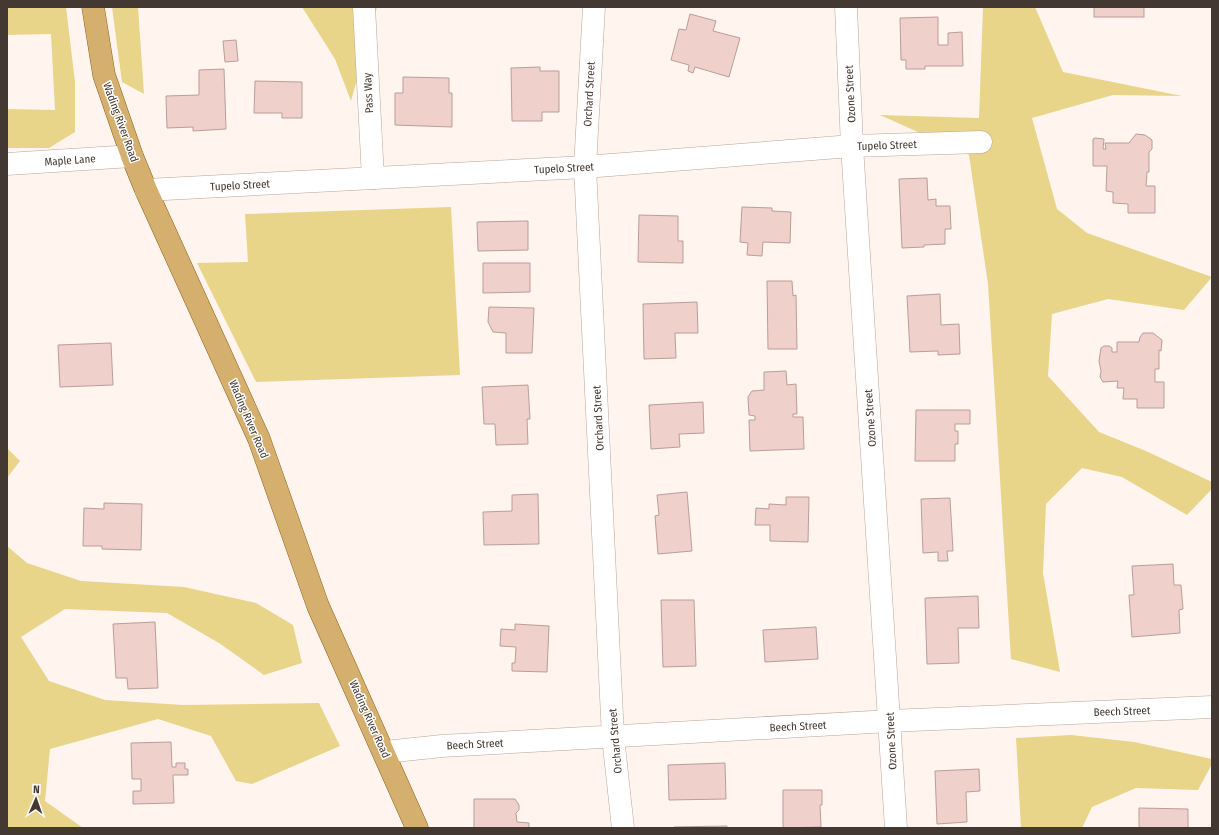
<svg xmlns="http://www.w3.org/2000/svg" width="1219" height="835" font-family="'Fira Sans Condensed',sans-serif">
<style>
.green{fill:#e8d58a}
.building{fill:#efd0cb;stroke:#bb9d99}
.lines{fill:none;stroke-linecap:round;stroke-linejoin:round}
.minor-casing{stroke:#bda497;stroke-width:23}
.major-casing{stroke:#8f631b;stroke-width:23}
.minor{stroke:#fff;stroke-width:22}
.major{stroke:#d4af6e;stroke-width:22}
.labels{text-anchor:middle;stroke-width:3;stroke-linejoin:round;paint-order:stroke}
.street-label{font-size:11px;fill:#433832;stroke:#fff}
</style>
<rect width="100%" height="100%" fill="#fff4ee"/>
<g class="green">
<polygon points="7,7 66,7 75,82 75,132 49,148 7,148 7,109 55,110 51,34 7,35"/>
<polygon points="112,7 138,7 144,94 122,82"/>
<polygon points="302,7 377,7 351,101 335,59"/>
<polygon points="983,7 1035,7 1063,72 1182,96 1113,95 1032,118 1057,209 1087,233 1212,277 1184,310 1108,299 1052,314 1048,376 1099,432 1146,451 1212,482 1212,489 1187,515 1122,477 1082,468 1046,504 1043,573 1060,672 1011,659 988,284 969,155 880,115 979,118"/>
<polygon points="451,207 460,375 256,382 197,263 248,262 245,214"/>
<polygon points="7,448 20,461 7,478"/>
<polygon points="7,546 27,563 81,581 184,587 256,603 293,625 302,663 264,675 219,643 167,613 65,609 21,637 49,681 105,700 183,705 319,703 340,746 252,784 236,781 211,736 158,719 50,749 45,801 83,828 7,828"/>
<polygon points="1071,735 1134,742 1212,759 1212,764 1198,790 1136,788 1092,807 1082,828 1021,828 1016,738"/>
</g>
<g class="building">
<rect x="1094" y="7" width="50" height="10"/>
<polygon points="690,14 716,21 713,31 740,38 729,77 695,67 693,73 688,71 689,65 671,60 679,29 686,30"/>
<polygon points="938,17 938,45 948,45 948,33 962,32 963,66 925,66 925,69 906,69 906,60 901,60 900,18"/>
<polygon points="236,40 238,61 225,62 223,41"/>
<polygon points="540,67 540,71 559,71 559,112 542,112 542,121 512,121 511,68"/>
<polygon points="224,69 226,129 193,131 193,127 167,128 166,96 199,95 199,70"/>
<polygon points="403,77 449,78 449,93 452,93 452,127 395,125 395,93 403,93"/>
<polygon points="255,81 302,82 302,118 282,118 282,113 254,113"/>
<polygon points="1136,134 1145,135 1152,140 1152,149 1149,152 1149,172 1147,172 1146,186 1155,186 1155,213 1128,213 1128,204 1113,203 1113,192 1106,191 1107,166 1093,166 1093,139 1095,138 1104,139 1103,149 1106,149 1105,143 1129,143"/>
<polygon points="927,178 928,200 936,199 936,206 950,206 951,229 945,229 945,244 924,245 924,247 902,248 899,179"/>
<polygon points="742,207 772,208 772,211 791,212 790,243 763,242 762,256 747,255 748,243 740,242"/>
<polygon points="639,215 678,216 678,241 683,241 683,263 638,262"/>
<polygon points="528,221 528,250 478,251 477,222"/>
<polygon points="483,263 530,263 530,292 483,293"/>
<polygon points="767,281 792,281 793,296 796,295 797,349 768,349"/>
<polygon points="940,294 941,325 959,324 960,354 938,355 938,351 910,352 907,296"/>
<polygon points="697,302 698,333 675,333 676,358 644,359 643,304"/>
<polygon points="489,307 534,308 532,353 506,353 506,333 493,332 488,322"/>
<polygon points="1143,333 1153,333 1162,340 1161,351 1159,350 1159,369 1155,369 1155,382 1164,382 1164,408 1137,408 1137,399 1123,399 1124,388 1117,388 1118,381 1103,382 1100,377 1101,371 1099,361 1101,348 1104,346 1109,346 1112,348 1112,352 1117,352 1117,342 1139,342 1140,337"/>
<polygon points="111,343 113,385 60,387 58,345"/>
<polygon points="786,371 787,385 796,384 797,414 793,414 793,417 803,417 804,449 750,451 749,420 755,420 755,416 749,415 748,397 752,391 764,390 764,372"/>
<polygon points="528,385 530,419 527,419 528,444 496,445 495,424 484,424 482,387"/>
<polygon points="703,402 704,433 679,434 680,447 651,449 649,405"/>
<polygon points="916,410 970,410 970,424 955,424 955,431 958,431 958,444 955,444 955,461 915,461"/>
<polygon points="687,492 692,551 658,554 655,516 659,515 657,495"/>
<polygon points="538,494 539,544 484,545 483,512 512,511 512,495"/>
<polygon points="786,497 809,497 808,542 770,541 770,525 755,525 756,508 769,509 769,504 786,505"/>
<polygon points="950,498 953,551 947,551 948,561 938,561 938,552 923,553 921,499"/>
<polygon points="104,503 142,504 141,550 102,549 102,546 83,546 84,508 104,509"/>
<polygon points="1173,564 1174,585 1181,585 1183,609 1179,610 1180,633 1132,637 1129,595 1134,595 1132,566"/>
<polygon points="978,596 979,628 958,628 959,663 927,664 925,598"/>
<polygon points="661,600 694,600 696,666 663,667"/>
<polygon points="155,622 158,688 128,689 127,678 116,678 113,624"/>
<polygon points="515,624 549,626 547,672 512,671 512,663 515,663 516,647 500,646 501,629 515,630"/>
<polygon points="816,627 818,659 765,662 763,630"/>
<polygon points="171,742 172,767 176,767 176,763 185,763 185,769 188,769 188,775 173,775 174,803 133,804 133,791 141,791 141,779 132,779 131,743"/>
<polygon points="725,763 726,799 669,800 668,765"/>
<polygon points="979,769 980,791 966,792 967,822 937,824 935,771"/>
<polygon points="783,790 822,790 822,805 820,805 821,827 783,828"/>
<polygon points="474,799 515,799 519,805 519,810 516,813 517,822 529,823 529,828 474,828"/>
<polygon points="1139,808 1188,809 1188,828 1139,828"/>
<polygon points="727,826 727,828 674,828 674,827"/>
</g>
<g class="lines">
<defs>
<g id="minor">
<polyline points="364,7 373,178"/>
<polyline points="594,7 585,167 613,737 623,828"/>
<polyline points="846,7 852,146 896,828"/>
<polyline points="7,164 132,156"/>
<polyline points="146,190 585,167 852,146 981,142"/>
<polyline points="385,752 442,746 890,721 1212,707"/>
</g>
<polyline id="major" points="93,7 104,75 132,156 146,190 259,439 318,606 417,828"/>
</defs>
<use href="#minor" class="minor-casing"/>
<use href="#major" class="major-casing"/>
<use href="#minor" class="minor"/>
<use href="#major" class="major"/>
</g>
<g class="labels">
<g class="street-label">
<text transform="translate(368 93) rotate(-93)" y="4">Pass Way</text>
<text transform="translate(589 94) rotate(-87)" y="4">Orchard Street</text>
<text transform="translate(850 94) rotate(-93)" y="4">Ozone Street</text>
<text transform="translate(121 122) rotate(70)" y="4">Wading River Road</text>
<text transform="translate(887 145) rotate(-2)" y="4">Tupelo Street</text>
<text transform="translate(70 160) rotate(-4)" y="4">Maple Lane</text>
<text transform="translate(564 168) rotate(-3)" y="4">Tupelo Street</text>
<text transform="translate(240 185) rotate(-3)" y="4">Tupelo Street</text>
<text transform="translate(598 418) rotate(-93)" y="4">Orchard Street</text>
<text transform="translate(870 418) rotate(-94)" y="4">Ozone Street</text>
<text transform="translate(249 419) rotate(67)" y="4">Wading River Road</text>
<text transform="translate(1122 711) rotate(-2)" y="4">Beech Street</text>
<text transform="translate(370 719) rotate(66)" y="4">Wading River Road</text>
<text transform="translate(798 726) rotate(-3)" y="4">Beech Street</text>
<text transform="translate(615 741) rotate(-95)" y="4">Orchard Street</text>
<text transform="translate(891 741) rotate(-93)" y="4">Ozone Street</text>
<text transform="translate(475 744) rotate(-3)" y="4">Beech Street</text>
</g>
</g>
<rect width="1219" height="835" fill="none" stroke="#433832" stroke-width="16"/>
<g transform="translate(36 799) rotate(2)" stroke="#ffffff" stroke-width="3" paint-order="stroke">
<path d="M0-3L7 15L0 10L-7 15Z" fill="#433832"/>
<text y="-6" font-size="11" font-weight="bold" text-anchor="middle" fill="#433832">N</text>
</g>
</svg>
